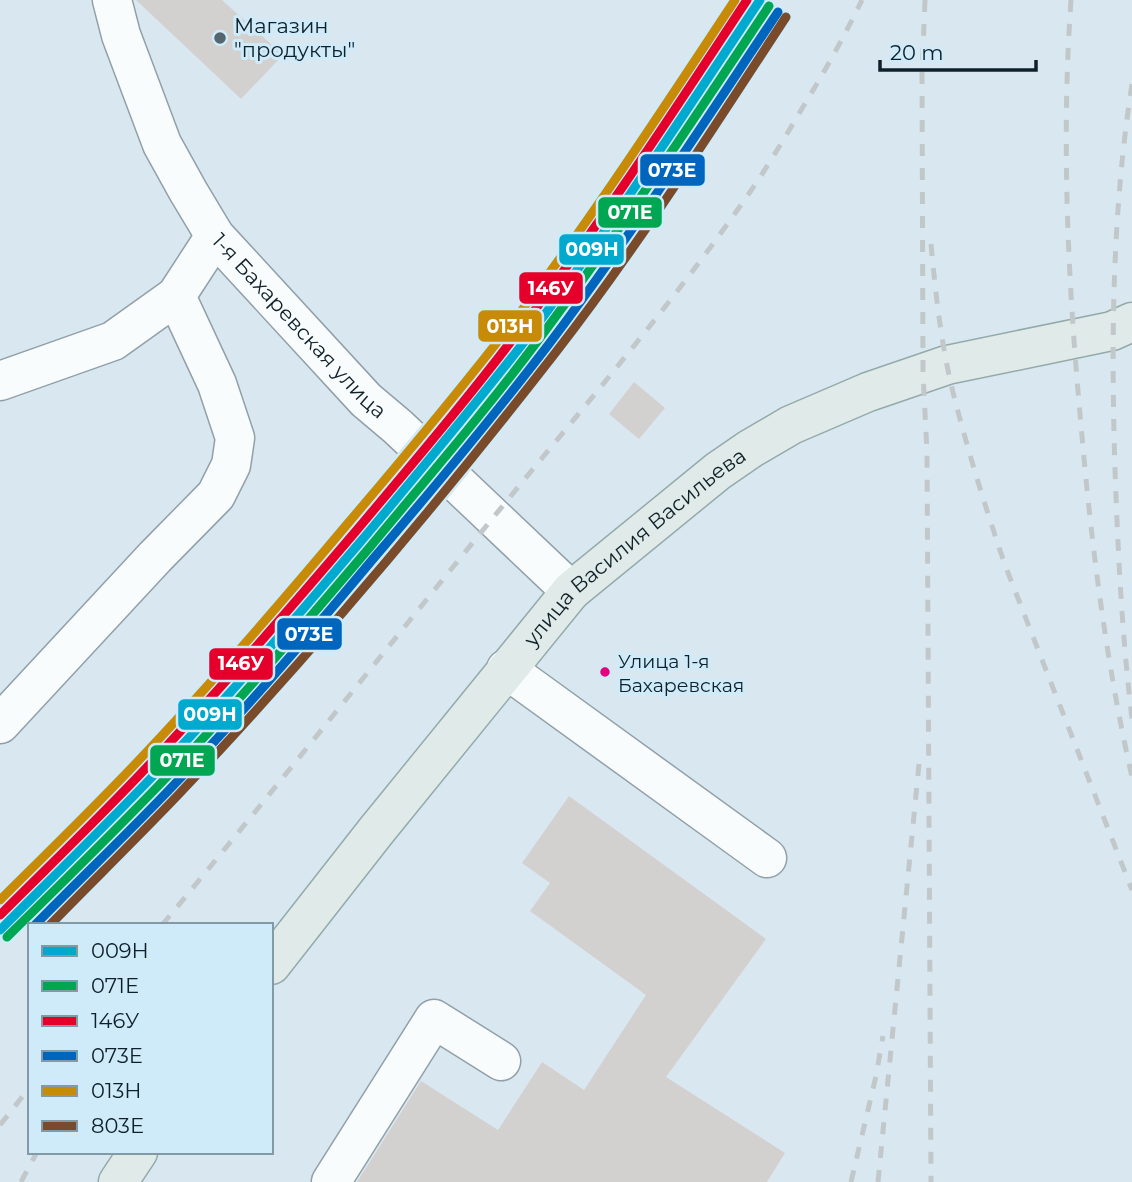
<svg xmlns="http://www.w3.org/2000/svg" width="1132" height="1182" font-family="Montserrat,sans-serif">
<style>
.building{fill:#d3d1d0}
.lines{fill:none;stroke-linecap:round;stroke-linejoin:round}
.minor-casing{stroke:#91a0a8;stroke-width:41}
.major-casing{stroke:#94aaaa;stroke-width:41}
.minor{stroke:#f9fcfd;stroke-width:38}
.major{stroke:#e0ebe9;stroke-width:38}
.rail{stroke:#c2c7ca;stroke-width:5;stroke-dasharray:12 12;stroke-linecap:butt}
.rail-1-casing{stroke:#cfebfa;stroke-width:14}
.rail-2-casing{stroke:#cfebfa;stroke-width:14}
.rail-3-casing{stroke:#cfebfa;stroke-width:14}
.rail-4-casing{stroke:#cfebfa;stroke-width:14}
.rail-5-casing{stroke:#cfebfa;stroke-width:14}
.rail-6-casing{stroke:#cfebfa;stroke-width:14}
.rail-1{stroke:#00a9ce;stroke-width:9}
.rail-2{stroke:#00a651;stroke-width:9}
.rail-3{stroke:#e4002b;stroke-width:9}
.rail-4{stroke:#0065bd;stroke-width:9}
.rail-5{stroke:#c88b08;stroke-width:9}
.rail-6{stroke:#7a4b2a;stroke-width:9}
.poi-dot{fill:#55666f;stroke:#cfebfa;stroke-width:2.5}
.bus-dot{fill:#e5007d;stroke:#cfebfa;stroke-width:2.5}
.labels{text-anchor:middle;stroke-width:6;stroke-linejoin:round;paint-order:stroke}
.bus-label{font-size:19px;fill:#0e2029;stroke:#cfebfa;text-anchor:start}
.poi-label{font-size:21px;fill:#0e2029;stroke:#cfebfa;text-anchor:start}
.street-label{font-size:21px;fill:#0e2029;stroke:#cfebfa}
.line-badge{stroke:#cfebfa;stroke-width:2.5}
.badge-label{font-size:19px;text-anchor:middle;font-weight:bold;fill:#fff}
</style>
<rect width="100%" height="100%" fill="#d9e8f0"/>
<g class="building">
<polygon points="136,0 222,0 283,55 241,99"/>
<polygon points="634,382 665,408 639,439 609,414"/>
<polygon points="569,796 766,939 666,1077 785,1153 767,1182 357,1182 421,1081 498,1130 542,1062 584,1090 646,995 530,911 550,883 522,863"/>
</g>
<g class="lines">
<defs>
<g id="minor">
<path id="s1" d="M112,0L121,35L162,144L188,191L215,236L366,400L398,427L571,591"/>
<polyline points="0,381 113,341 176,296"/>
<polyline points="506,669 767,858"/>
<polyline points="0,724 155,557 216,495 231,465 235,438 217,384 176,296 215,236"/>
<polyline points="331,1182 434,1019 501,1061"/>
</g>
<g id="major">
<path id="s2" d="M271,965L376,831L571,591L718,471L750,449L791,425L868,392L947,365L1112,331L1132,322"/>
<polyline points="118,1182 138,1152"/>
</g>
</defs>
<use href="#minor" class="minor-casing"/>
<use href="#major" class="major-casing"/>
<use href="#minor" class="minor"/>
<use href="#major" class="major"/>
<g class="rail">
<polyline points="925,0 922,72 923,373 927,452 931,1182"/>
<path d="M1071,0C1061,141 1068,284 1081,425C1091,541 1106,663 1132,777"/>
<path d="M1132,84C1112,212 1111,341 1115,470C1118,553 1122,636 1132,719"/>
<path d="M931,244C936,298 942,352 956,404C970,458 987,512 1005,565L1132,890"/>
<path d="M162,925C277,787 388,646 501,508C586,404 674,302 750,192C770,163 788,132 806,102C826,69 845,35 862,0"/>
<polyline points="0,1125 30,1087"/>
<polyline points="21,1182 37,1152"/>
<polyline points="851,1182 876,1076 883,1036"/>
<polyline points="878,1182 920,754"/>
</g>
<defs>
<path id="rail-1" d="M0,930C51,879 103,828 153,776C226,700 294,620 362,540C420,471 479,401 534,329C614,222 686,111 760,0"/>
<path id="rail-2" d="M7,937C59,886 111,835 161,783C234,707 302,627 370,547C428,477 488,408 542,335C622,228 695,117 769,6"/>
<path id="rail-3" d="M0,915C49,866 99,818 147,767C219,691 288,611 356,531C413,463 471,395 525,323C604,219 675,109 747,0"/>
<path id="rail-4" d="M35,925C79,880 125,836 169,790C240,716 307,638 373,559C433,489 493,417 549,344C630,237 703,124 778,12"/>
<path id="rail-5" d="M0,900C47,853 95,807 140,759C213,682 281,603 349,522C406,455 462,388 516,318C594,215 664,107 735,0"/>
<path id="rail-6" d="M50,925C92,882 136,839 178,795C311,654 437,505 556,352C639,245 712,130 786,17"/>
</defs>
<use href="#rail-1" class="rail-1-casing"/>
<use href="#rail-2" class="rail-2-casing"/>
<use href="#rail-3" class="rail-3-casing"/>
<use href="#rail-4" class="rail-4-casing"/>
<use href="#rail-5" class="rail-5-casing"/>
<use href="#rail-6" class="rail-6-casing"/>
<use href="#rail-1" class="rail-1"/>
<use href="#rail-2" class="rail-2"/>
<use href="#rail-3" class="rail-3"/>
<use href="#rail-4" class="rail-4"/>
<use href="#rail-5" class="rail-5"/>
<use href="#rail-6" class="rail-6"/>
</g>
<circle class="poi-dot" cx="220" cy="38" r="7"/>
<circle class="bus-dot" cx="605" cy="672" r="6"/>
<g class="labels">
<g class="bus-label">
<text x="618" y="668">Улица 1-я<tspan x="618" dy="24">Бахаревская</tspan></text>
</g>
<g class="poi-label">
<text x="234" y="33">Магазин<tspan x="234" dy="24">"продукты"</tspan></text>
</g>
<g class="street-label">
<text dy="7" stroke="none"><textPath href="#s1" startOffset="382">1-я Бахаревская улица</textPath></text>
<text dy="7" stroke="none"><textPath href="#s2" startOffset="556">улица Василия Васильева</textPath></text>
</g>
</g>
<g class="line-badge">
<rect x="639" y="153" width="67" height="34" rx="7" fill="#0065bd"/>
<rect x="597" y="196" width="66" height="33" rx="7" fill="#00a651"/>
<rect x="558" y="233" width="67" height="33" rx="7" fill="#00a9ce"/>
<rect x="518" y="271" width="66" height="34" rx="7" fill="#e4002b"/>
<rect x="477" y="309" width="66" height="34" rx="7" fill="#c88b08"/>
<rect x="276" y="617" width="67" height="34" rx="7" fill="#0065bd"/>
<rect x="208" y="647" width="66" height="34" rx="7" fill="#e4002b"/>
<rect x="177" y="698" width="66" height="33" rx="7" fill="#00a9ce"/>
<rect x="149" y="744" width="67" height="33" rx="7" fill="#00a651"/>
</g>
<g class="badge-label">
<text x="672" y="177">073Е</text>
<text x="630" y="219">071Е</text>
<text x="592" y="256">009Н</text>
<text x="551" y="295">146У</text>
<text x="510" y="333">013Н</text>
<text x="309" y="641">073Е</text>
<text x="241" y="670">146У</text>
<text x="210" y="721">009Н</text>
<text x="182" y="767">071Е</text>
</g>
<rect x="28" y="923" width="245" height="231" fill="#cfebfa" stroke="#829aa6" stroke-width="2"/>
<rect x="42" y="946" width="35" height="10" fill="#00a9ce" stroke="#829aa6" stroke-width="2"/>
<text x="91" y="958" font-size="21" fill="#0e2029">009Н</text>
<rect x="42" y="981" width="35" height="10" fill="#00a651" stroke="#829aa6" stroke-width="2"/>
<text x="91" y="993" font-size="21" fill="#0e2029">071Е</text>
<rect x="42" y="1016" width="35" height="10" fill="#e4002b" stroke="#829aa6" stroke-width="2"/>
<text x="91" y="1028" font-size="21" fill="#0e2029">146У</text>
<rect x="42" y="1051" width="35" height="10" fill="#0065bd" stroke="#829aa6" stroke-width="2"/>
<text x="91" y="1063" font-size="21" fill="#0e2029">073Е</text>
<rect x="42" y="1086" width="35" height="10" fill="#c88b08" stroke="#829aa6" stroke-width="2"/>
<text x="91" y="1098" font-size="21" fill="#0e2029">013Н</text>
<rect x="42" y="1121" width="35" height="10" fill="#7a4b2a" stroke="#829aa6" stroke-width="2"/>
<text x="91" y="1133" font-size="21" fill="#0e2029">803Е</text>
<path d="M880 60v10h156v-10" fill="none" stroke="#0e2029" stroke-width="3.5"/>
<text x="890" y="60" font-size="21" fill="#0e2029" stroke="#cfebfa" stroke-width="5" paint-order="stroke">20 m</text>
</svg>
